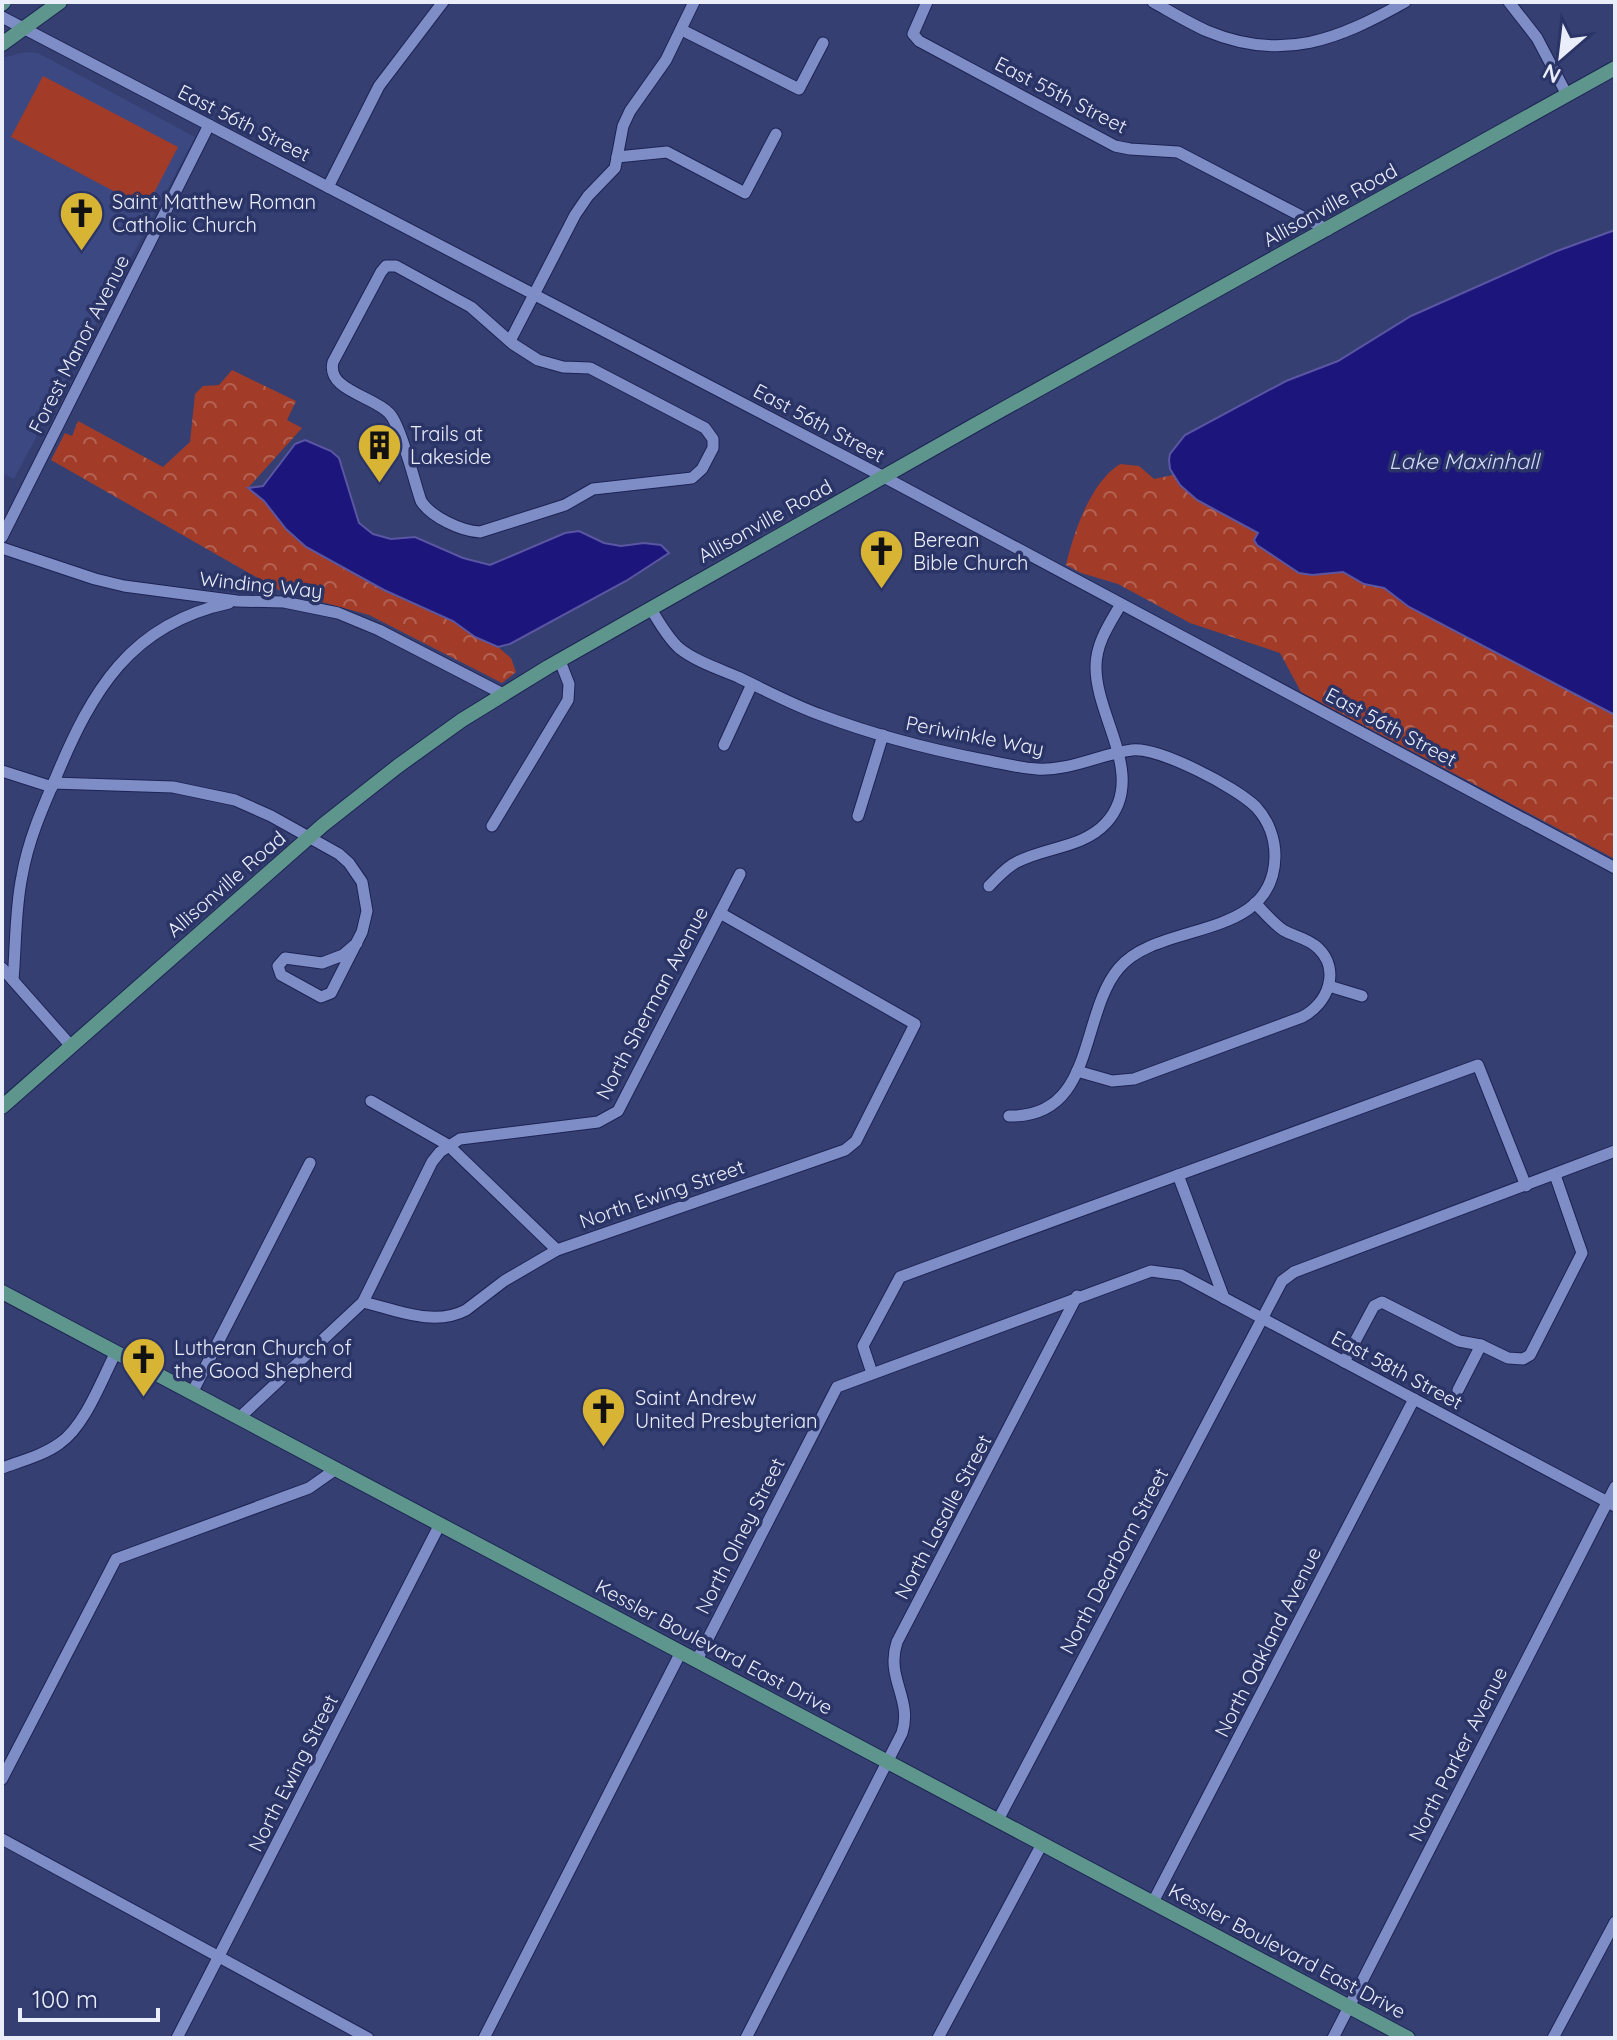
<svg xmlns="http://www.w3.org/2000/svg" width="1617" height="2040" font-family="Quicksand,sans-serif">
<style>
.built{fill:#3c4882}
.green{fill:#a23c28}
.forest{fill:url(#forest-crowns)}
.water{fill:#1c157c;stroke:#5a56a2;stroke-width:2}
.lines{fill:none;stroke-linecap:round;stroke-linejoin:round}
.minor-casing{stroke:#1d2454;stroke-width:13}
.major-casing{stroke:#1d2454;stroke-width:16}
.minor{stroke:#7f8dc7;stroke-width:11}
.major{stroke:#5e968d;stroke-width:14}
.labels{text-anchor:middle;stroke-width:7;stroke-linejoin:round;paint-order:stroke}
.street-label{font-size:20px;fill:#eaeefb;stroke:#2b3466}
.poi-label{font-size:20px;fill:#eaeefb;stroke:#2b3466;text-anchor:start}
.water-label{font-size:22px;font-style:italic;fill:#d0d8f3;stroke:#2b3466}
</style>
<defs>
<pattern id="forest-crowns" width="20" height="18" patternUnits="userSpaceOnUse" patternTransform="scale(2)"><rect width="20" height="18" fill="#a23c28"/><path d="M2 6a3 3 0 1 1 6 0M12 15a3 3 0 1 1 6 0" fill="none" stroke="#b36253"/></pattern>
</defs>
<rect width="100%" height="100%" fill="#353f72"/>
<polygon class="built" points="25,52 38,53 195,137 14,479 2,473 2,58"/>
<polygon class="green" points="43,76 178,147 146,208 11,137"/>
<g class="forest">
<polygon points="232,370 296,401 287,420 302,428 248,488 264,501 286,529 306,547 384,590 453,621 475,637 498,647 511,658 516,672 502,683 369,615 279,590 51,460 65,433 72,436 78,421 163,467 190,442 195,394 203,386 219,385"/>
<path d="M1120,464L1139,466L1154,479L1173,475C1192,503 1230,517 1259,534L1257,545L1299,573L1312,575L1343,572L1364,584L1384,588L1409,607L1615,715V859L1301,692L1280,653L1190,623L1118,584L1081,573L1066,565C1074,532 1090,483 1120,464Z"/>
</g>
<g class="water">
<polygon points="1615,230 1615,715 1409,607 1384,588 1364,584 1343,572 1312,575 1299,573 1257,545 1254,540 1258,533 1197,500 1180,485 1170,469 1169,460 1170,454 1185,435 1286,381 1338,361 1411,316 1557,251"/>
<polygon points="305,440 331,451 339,458 359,523 373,534 391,539 415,537 463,558 490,565 565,533 579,531 604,543 621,546 644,543 661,545 669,553 626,581 510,644 498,647 475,637 453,621 384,590 306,547 286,529 264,501 248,488 263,486 295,444"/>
</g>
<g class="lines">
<defs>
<g id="minor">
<polyline points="927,2 913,34 919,41 1115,146 1130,149 1178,152 1328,230"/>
<path d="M1153,2C1171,12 1189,23 1207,31C1283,63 1339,39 1405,2"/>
<polyline points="1509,2 1537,38 1567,95"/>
<polyline points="2,17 884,477 1615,868"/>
<polyline points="682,30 799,89 823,43"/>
<polyline points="617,157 667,152 745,193 776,134"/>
<polyline points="328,187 379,86 443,2"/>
<path d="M386,266H396L471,307L513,344L538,360L563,367L590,368L705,428L713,439V448L702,469L692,478L593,489L565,505L480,532C461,531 431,517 421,501C414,481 401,425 389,413C373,396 326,390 333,362L381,272Z"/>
<polyline points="510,341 575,215 588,196 615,168 623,126 630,111 666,60 694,2"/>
<polyline points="2,537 209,125"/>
<polyline points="2,548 95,579 124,586 237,601 284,602 338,613 379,630 503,694"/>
<path d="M651,609C659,622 667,637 679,648C695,661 719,669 738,677C765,690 793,705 821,715C874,735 928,749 984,760C1001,763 1019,768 1037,769C1070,771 1100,754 1132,750C1159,747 1236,787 1256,807C1268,820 1275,838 1275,856C1274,942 1159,920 1119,968C1079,1015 1096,1118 1009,1116"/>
<polyline points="724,745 752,684"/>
<polyline points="2,771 52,787"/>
<polyline points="53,783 173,787 235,800 271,816 339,854 349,863 362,882 367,911 362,932 331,993 321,997 281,975 278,966 285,958 322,963 343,955 357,943"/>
<polyline points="858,816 883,735"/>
<polyline points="492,826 568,700 569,684 560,661"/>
<path d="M989,886C998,877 1006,867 1017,862C1045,847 1083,848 1106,823C1148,777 1095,717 1096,666C1096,643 1110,623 1121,604"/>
<polyline points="2,968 71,1046"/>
<path d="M13,980C16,945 15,910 22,876C28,841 42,809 56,777C92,691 130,624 229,603"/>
<polyline points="1329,986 1362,996"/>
<path d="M1077,1071L1112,1081L1134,1079L1302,1017C1328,1004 1341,970 1318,948C1308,938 1295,937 1283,930C1273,923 1264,912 1255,903"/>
<polyline points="371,1101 448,1145 557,1250"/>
<polyline points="1178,1175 1224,1298"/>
<path d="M363,1302C397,1310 434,1327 466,1310L504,1281L557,1250L845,1150L856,1141L915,1024L720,913"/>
<polyline points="1344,1362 1374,1306 1382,1302 1459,1341 1481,1345 1508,1358 1523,1359 1530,1355 1582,1253 1555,1175"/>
<polyline points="872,1373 863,1346 900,1277 1478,1065 1526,1186"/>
<polyline points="1458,1390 1481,1345"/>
<polyline points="192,1393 310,1163"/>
<polyline points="239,1418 363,1302 432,1162 440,1152 460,1139 598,1122 618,1111 740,874"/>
<path d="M2,1468C21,1461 44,1455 60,1443C85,1426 102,1379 116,1352"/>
<polyline points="697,1660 837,1387 1151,1271 1181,1275 1615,1506"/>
<polyline points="2,1779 116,1559 309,1488 336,1469"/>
<polyline points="998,1820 1282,1281 1294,1272 1615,1151"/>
<polyline points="2,1839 368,2038"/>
<polyline points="1153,1902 1414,1399"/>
<polyline points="177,2038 440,1524"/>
<polyline points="484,2038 681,1652"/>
<path d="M746,2038L902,1733C913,1699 885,1678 897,1642L1077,1296"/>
<polyline points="938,2038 1042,1844"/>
<polyline points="1333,2038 1615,1487"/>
<polyline points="1553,2038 1615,1922"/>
</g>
<g id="major">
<polyline points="2,4 4,2"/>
<polyline points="2,44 60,2"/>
<polyline points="2,1107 323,825 398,766 462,720 548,667 980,422 1615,68"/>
<polyline points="2,1292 1408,2038"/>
</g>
</defs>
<use href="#minor" class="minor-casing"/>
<use href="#major" class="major-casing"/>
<use href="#minor" class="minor"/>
<use href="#major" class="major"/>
</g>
<defs>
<symbol id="church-pin" viewBox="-11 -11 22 30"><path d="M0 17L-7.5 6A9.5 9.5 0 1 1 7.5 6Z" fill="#d7b434" stroke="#2b3466"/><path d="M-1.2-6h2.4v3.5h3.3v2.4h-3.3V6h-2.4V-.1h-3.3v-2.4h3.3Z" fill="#111"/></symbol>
<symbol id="building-pin" viewBox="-11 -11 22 30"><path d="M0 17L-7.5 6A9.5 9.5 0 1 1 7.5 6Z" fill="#d7b434" stroke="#2b3466"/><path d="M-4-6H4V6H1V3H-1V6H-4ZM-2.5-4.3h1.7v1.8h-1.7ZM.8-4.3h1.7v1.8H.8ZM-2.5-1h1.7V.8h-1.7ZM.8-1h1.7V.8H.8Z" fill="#111"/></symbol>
</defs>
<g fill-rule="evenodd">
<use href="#church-pin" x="56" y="188" width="51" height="69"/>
<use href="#building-pin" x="354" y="420" width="51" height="69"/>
<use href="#church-pin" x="856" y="526" width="51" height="69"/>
<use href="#church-pin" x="118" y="1334" width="51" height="69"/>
<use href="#church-pin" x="578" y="1384" width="51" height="69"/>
</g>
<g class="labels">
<g class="street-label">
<text transform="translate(1061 95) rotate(27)" y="7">East 55th Street</text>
<text transform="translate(244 123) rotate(27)" y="7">East 56th Street</text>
<text transform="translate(1330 205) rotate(-29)" y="7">Allisonville Road</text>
<text transform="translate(79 344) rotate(-63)" y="7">Forest Manor Avenue</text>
<text transform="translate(819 423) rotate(28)" y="7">East 56th Street</text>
<text transform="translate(765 521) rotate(-29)" y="7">Allisonville Road</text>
<text transform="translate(261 585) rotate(6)" y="7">Winding Way</text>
<text transform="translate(1391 727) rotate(28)" y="7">East 56th Street</text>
<text transform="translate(975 736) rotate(11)" y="7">Periwinkle Way</text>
<text transform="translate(226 884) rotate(-41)" y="7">Allisonville Road</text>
<text transform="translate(652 1003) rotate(-62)" y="7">North Sherman Avenue</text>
<text transform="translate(662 1194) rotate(-19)" y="7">North Ewing Street</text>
<text transform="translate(1397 1370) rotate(28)" y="7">East 58th Street</text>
<text transform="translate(943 1517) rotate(-62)" y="7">North Lasalle Street</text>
<text transform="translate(740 1536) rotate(-63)" y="7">North Olney Street</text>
<text transform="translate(1114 1561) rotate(-62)" y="7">North Dearborn Street</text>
<text transform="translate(1268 1642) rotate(-63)" y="7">North Oakland Avenue</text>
<text transform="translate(714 1647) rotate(28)" y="7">Kessler Boulevard East Drive</text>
<text transform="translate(1458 1754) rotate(-63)" y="7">North Parker Avenue</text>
<text transform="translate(293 1773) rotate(-63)" y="7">North Ewing Street</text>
<text transform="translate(1287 1951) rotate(28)" y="7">Kessler Boulevard East Drive</text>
</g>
<g class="poi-label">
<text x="112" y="209">Saint Matthew Roman<tspan x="112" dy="23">Catholic Church</tspan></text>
<text x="410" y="441">Trails at<tspan x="410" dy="23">Lakeside</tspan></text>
<text x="913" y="547">Berean<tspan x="913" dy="23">Bible Church</tspan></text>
<text x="174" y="1355">Lutheran Church of<tspan x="174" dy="23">the Good Shepherd</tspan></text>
<text x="635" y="1405">Saint Andrew<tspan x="635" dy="23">United Presbyterian</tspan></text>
</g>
<g class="water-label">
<text x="1464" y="469">Lake Maxinhall</text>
</g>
</g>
<rect width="1617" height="2040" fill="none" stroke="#eaeefb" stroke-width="8"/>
<g transform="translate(1561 56) rotate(208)" stroke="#2b3466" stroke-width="6" paint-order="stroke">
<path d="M0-6L14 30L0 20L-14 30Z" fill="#eaeefb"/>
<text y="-12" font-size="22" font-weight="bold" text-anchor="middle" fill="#eaeefb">N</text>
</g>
<path d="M20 2008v12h138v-12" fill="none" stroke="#eaeefb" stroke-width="4"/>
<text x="32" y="2008" font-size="24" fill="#eaeefb" stroke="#2b3466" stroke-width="6" paint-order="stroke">100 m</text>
</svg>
